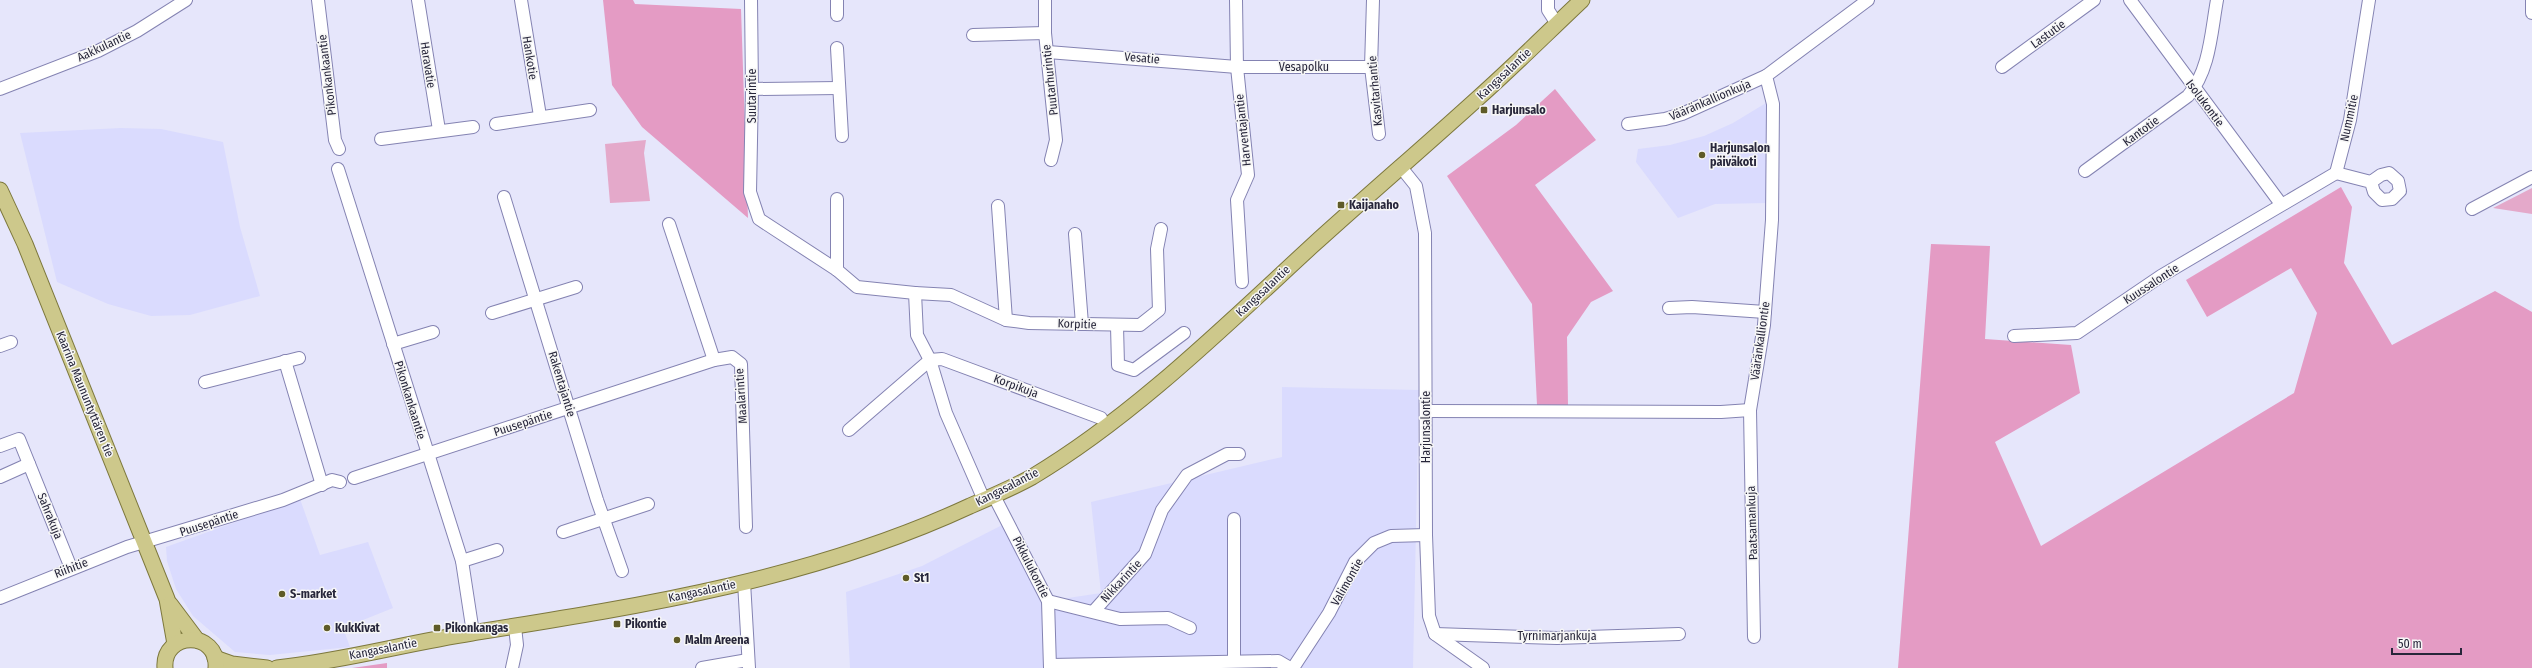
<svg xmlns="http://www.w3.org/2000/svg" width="2532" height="668" font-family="'Fira Sans Condensed',sans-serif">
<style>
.built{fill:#dadbfe}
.green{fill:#e4a9ca}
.forest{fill:#e49bc4}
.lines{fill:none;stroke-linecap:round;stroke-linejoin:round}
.minor-casing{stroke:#8483b2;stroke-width:14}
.major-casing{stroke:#7d783d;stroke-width:17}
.minor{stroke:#fff;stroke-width:12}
.major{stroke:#cdc88b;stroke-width:15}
.poi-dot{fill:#5f5b28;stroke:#f6f6f6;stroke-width:1.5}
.labels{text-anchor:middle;stroke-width:3;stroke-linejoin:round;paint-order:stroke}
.street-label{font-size:12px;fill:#27263a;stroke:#f6f6f6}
.poi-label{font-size:12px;font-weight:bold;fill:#27263a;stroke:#f6f6f6;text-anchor:start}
</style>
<rect width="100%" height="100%" fill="#e6e6fb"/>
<g class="built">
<polygon points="1766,103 1768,203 1715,204 1678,218 1636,162 1638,149 1670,145 1704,136 1733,123"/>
<polygon points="121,128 161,129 223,142 240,227 260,296 190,315 151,316 108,304 57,282 20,133"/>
<polygon points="1282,387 1419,390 1413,668 850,668 846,592 922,566 1012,520 1048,601 1101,593 1091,502 1282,457"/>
<polygon points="300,499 320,555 368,542 393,608 343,628 350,647 270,655 235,652 193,616 176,589 167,561 166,547"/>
</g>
<g class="green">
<polygon points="646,140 644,153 650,201 610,203 605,144"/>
<polygon points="2532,188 2532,214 2493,208"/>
</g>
<g class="forest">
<polygon points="603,0 633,0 635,4 741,9 748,218 642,127 612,85"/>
<polygon points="1555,89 1596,140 1535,185 1613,291 1591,302 1567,337 1568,406 1537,405 1532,304 1447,176 1516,125"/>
<polygon points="2341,187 2352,207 2344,263 2392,345 2495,291 2532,312 2532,668 1898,668 1931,244 1990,246 1985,339 2071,345 2080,393 1995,442 2041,546 2294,393 2317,313 2291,268 2207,317 2186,280"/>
<polygon points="387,663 387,668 352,668"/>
</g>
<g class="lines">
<defs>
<g id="minor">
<polyline points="318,0 335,140 339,149"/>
<polyline points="418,0 439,130"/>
<polyline points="521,0 540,116"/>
<polyline points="751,0 752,89 750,192 759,219 837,270 857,287 915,293 917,335 930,360 946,413 984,500"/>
<polyline points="837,0 837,15"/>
<polyline points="1045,0 1045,33 1056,140 1051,160"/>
<polyline points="1236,0 1237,67 1248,175 1237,200 1242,282"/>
<polyline points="1373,0 1371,67 1379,134"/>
<polyline points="1548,0 1548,10 1557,24"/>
<polyline points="2130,0 2281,204"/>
<polyline points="2532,0 2532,13"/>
<polyline points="973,35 1045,33"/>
<polyline points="837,48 842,136"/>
<polyline points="1048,52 1237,67 1371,67"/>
<polyline points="2002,67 2094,0"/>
<polyline points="0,89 98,51 137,31 186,0"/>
<polyline points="752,89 838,88"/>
<polyline points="496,124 590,110"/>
<polyline points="1628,124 1665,119 1682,114 1766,76"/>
<polyline points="381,139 473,127"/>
<polyline points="1400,166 1416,186 1425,233 1426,535 1429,616 1435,634 1483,668"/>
<polyline points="338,169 462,561 473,633"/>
<path d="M2085,171L2188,96C2210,70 2211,33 2217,0"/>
<polyline points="2336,173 2371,182 2374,192 2382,200 2392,199 2400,191 2398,181 2389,173 2381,175 2371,182"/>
<polyline points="504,197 597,500 622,571"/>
<polyline points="998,206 1006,320"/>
<polyline points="2472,209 2532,177"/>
<polyline points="669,224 714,360 732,357 741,364 746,527"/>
<polyline points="1075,234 1082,324"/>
<polyline points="837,270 837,199"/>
<polyline points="915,293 951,295 1006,320 1029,323 1140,325 1159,310 1157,249 1161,229"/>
<polyline points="1669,308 1692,307 1765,312"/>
<polyline points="492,313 576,287"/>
<polyline points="1117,326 1118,365 1134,370 1184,333"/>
<polyline points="2014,336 2077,333 2161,276 2336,173 2350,120 2369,0"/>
<polyline points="393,344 433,332"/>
<polyline points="0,346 11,342"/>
<polyline points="285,361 322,485"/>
<polyline points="205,382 299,358"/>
<polyline points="1427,411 1721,412 1750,410"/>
<polyline points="849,430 930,360 942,359 1101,418"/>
<polyline points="0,446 19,439 71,568"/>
<polyline points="0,477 29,464"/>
<polyline points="354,478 714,360"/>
<polyline points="994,496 1048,601 1050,668"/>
<polyline points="1234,519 1234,661"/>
<polyline points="563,532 648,504"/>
<polyline points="462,561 497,550"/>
<polyline points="744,582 749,668"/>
<polyline points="0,598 127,547 283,500 332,480 340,482"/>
<polyline points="1048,601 1120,619 1168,618 1190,628"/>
<polyline points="1094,611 1145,554 1162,510 1187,475 1227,454 1239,454"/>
<polyline points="1435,634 1557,638 1679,634"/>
<polyline points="1754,637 1750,410 1764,325 1772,220 1773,104 1766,76 1868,0"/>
<polyline points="1050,665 1278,661 1290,668"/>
<polyline points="512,668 517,645 515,627"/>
<polyline points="702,668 748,660"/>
<polyline points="1293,668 1329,613 1355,562 1374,543 1391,536 1426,535"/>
</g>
<g id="major">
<polyline points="0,190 25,244 167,599 175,644"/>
<polyline points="170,604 197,640"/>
<polyline points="215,658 232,664 267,668"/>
<path d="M165,668C162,631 219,630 216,668"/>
<path d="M277,668C343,661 407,643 472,633C641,606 813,579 970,506C991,497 1012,488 1032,477C1133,417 1226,325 1313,245C1367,196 1423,148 1477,99C1513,67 1547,33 1582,0"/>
</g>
</defs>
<use href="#minor" class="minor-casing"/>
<use href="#major" class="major-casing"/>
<use href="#minor" class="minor"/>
<use href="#major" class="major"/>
</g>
<g class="poi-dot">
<rect x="1480" y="106" width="8" height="8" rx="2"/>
<circle cx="1702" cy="155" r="4"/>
<rect x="1337" y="201" width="8" height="8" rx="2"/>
<circle cx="906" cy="578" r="4"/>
<circle cx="282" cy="594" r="4"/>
<rect x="613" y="620" width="8" height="8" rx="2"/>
<circle cx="327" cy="628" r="4"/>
<rect x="433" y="624" width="8" height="8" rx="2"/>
<circle cx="677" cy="640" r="4"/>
</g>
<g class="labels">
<g class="street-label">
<text transform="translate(2048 34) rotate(-36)" y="4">Lastutie</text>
<text transform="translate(104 46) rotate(-25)" y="4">Aakkulantie</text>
<text transform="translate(530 58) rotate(81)" y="4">Hankotie</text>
<text transform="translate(1142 58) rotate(5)" y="4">Vesatie</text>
<text transform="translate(428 65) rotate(81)" y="4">Haravatie</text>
<text x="1304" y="71">Vesapolku</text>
<text transform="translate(1504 74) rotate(-43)" y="4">Kangasalantie</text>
<text transform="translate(327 75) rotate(-97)" y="4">Pikonkankaantie</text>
<text transform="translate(1050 80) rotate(-96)" y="4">Puutarhurintie</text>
<text transform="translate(1375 91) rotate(-95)" y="4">Kasvitarhantie</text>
<text transform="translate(752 96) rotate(-90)" y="4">Suutarintie</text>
<text transform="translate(1710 100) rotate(-23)" y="4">Vääränkallionkuja</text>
<text transform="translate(2205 103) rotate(53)" y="4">Isolukontie</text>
<text transform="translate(2349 118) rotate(-78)" y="4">Nummitie</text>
<text transform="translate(1243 130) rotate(-96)" y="4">Harventajantie</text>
<text transform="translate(2141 131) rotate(-36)" y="4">Kantotie</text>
<text transform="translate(2151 284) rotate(-33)" y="4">Kuussalontie</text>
<text transform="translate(1263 291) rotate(-43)" y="4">Kangasalantie</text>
<text transform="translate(1077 324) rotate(2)" y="4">Korpitie</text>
<text transform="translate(1760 341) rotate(-82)" y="4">Vääränkalliontie</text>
<text transform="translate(562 384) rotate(73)" y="4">Rakentajantie</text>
<text transform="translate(1016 386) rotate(20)" y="4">Korpikuja</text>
<text transform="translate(85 394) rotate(68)" y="4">Kaarina Maununtyttären tie</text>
<text transform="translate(741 396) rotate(-94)" y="4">Maalarintie</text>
<text transform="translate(410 400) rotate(73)" y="4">Pikonkankaantie</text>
<text transform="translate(523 423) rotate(-18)" y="4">Puusepäntie</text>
<text transform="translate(1426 427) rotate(-90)" y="4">Harjunsalontie</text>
<text transform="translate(1007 487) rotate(-27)" y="4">Kangasalantie</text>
<text transform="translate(50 516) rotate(68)" y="4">Sahrakuja</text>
<text transform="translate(209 523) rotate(-18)" y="4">Puusepäntie</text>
<text transform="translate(1752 523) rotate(-92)" y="4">Paatsamankuja</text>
<text transform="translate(1031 567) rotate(63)" y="4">Pikkulukontie</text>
<text transform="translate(71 568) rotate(-21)" y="4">Riihitie</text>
<text transform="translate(1121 581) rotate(-47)" y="4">Nikkarintie</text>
<text transform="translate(1347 582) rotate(-60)" y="4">Valimontie</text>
<text transform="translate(702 591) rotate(-12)" y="4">Kangasalantie</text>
<text x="1557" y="640">Tyrnimarjankuja</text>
<text transform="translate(383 649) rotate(-11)" y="4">Kangasalantie</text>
</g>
<g class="poi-label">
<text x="1492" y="114">Harjunsalo</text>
<text x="1710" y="152">Harjunsalon<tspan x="1710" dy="14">päiväkoti</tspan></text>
<text x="1349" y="209">Kaijanaho</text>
<text x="914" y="582">St1</text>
<text x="290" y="598">S-market</text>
<text x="625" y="628">Pikontie</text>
<text x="335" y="632">KukKivat</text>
<text x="445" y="632">Pikonkangas</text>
<text x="685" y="644">Malm Areena</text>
</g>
</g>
<path d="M2392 648v6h69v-6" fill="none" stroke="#27263a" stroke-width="2"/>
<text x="2398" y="648" font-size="12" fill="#27263a" stroke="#f6f6f6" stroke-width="3" paint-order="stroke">50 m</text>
</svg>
